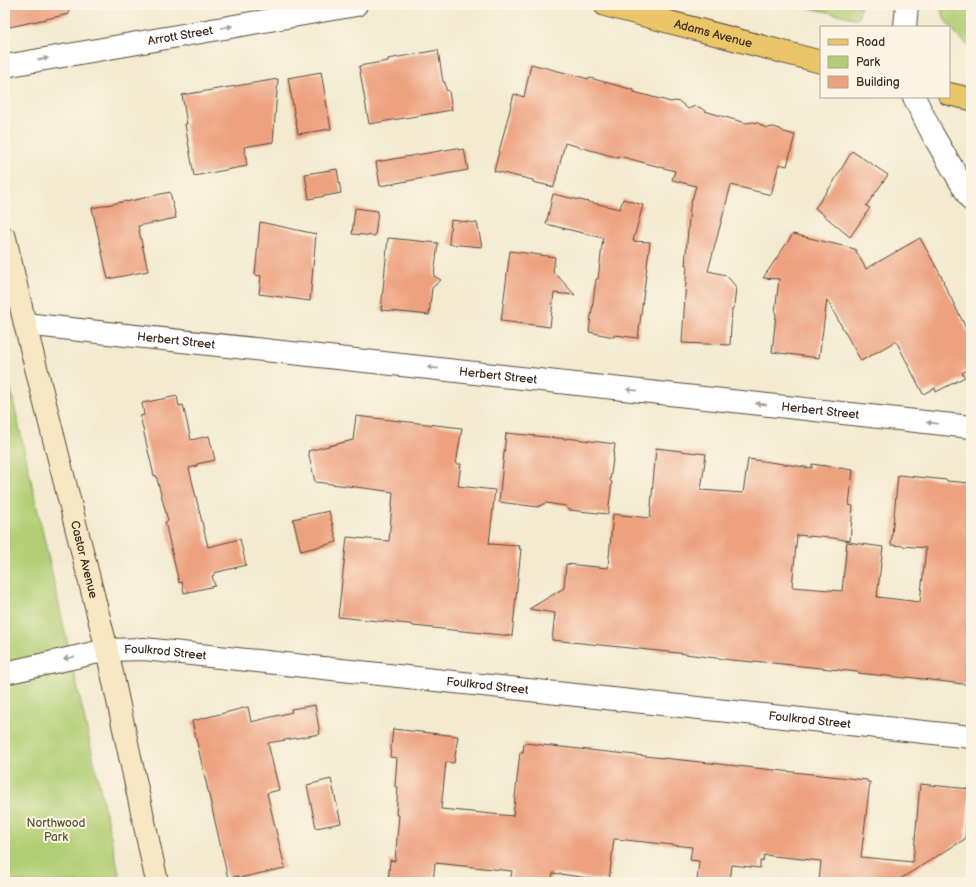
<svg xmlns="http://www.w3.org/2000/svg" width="976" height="887" font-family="'Balsamiq Sans',sans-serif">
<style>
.green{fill:#b2ce75;stroke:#767c4a}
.building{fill:#eda17f}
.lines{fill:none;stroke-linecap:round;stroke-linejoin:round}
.street-casing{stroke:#574739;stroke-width:24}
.secondary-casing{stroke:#574739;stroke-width:24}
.primary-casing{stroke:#574739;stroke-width:24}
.street{stroke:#fff;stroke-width:22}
.secondary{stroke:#f7e8c3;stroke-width:22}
.primary{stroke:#ebc669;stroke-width:22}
.oneway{fill:#a79f9a}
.labels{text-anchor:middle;stroke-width:4;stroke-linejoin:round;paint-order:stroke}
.street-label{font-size:12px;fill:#3b2a1e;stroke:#fcf5e5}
.park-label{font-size:12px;fill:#595334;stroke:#fcf5e5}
</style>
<rect width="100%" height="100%" fill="#fcf5e5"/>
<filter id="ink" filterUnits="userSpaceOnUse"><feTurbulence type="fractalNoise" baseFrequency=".025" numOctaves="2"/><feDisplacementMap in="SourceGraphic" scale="8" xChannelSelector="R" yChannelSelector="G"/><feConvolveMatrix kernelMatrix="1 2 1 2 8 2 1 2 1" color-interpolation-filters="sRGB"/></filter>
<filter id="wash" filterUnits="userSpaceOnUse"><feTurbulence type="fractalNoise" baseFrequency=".012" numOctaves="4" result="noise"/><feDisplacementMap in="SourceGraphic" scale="16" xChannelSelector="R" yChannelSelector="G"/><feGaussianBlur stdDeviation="0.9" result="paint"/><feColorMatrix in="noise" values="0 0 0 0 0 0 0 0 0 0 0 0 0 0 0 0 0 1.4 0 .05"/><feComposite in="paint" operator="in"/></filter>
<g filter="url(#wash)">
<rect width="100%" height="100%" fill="#f3ead0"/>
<g class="green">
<polygon points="798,5 861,5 858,19"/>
<polygon points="939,5 971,5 971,49 959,37 945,20"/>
<polygon points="5,364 121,882 5,882"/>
</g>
<g id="blocks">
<g class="building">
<polygon points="5,5 68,5 69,14 5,28"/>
<polygon points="438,50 443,82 445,82 446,90 449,91 452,110 369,124 359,66 388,61 388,59"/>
<polygon points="531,64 589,79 590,78 634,90 634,92 671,102 675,101 680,102 688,109 695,106 701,108 705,111 718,115 746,123 753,122 758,123 766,128 774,127 780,129 784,132 795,135 787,166 779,164 771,195 731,185 708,271 726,275 736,287 734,307 732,309 730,345 682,343 687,265 685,265 690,207 696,186 672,180 675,171 619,156 619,158 565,143 554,187 533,182 533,180 494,171 514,94 524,97"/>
<polygon points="321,72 331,129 298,134 288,78"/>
<polygon points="278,79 273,142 244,147 247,166 194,176 185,124 187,124 182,95"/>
<polygon points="457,148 458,150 464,149 468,170 380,186 376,162"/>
<polygon points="852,151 888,175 866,206 870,208 850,237 815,208 833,183"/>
<polygon points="337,169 341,193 309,199 305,174"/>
<polygon points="170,192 176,218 138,226 148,271 108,279 92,208 126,201 126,202"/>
<polygon points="553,194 620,209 623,199 643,205 633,241 650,242 638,338 615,335 614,337 589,332 596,279 598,279 603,238 546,224"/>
<polygon points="355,208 378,211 375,236 352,234"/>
<polygon points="451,220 477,223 482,247 449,244"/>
<polygon points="260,222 316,234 310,301 259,294 261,276 255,275"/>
<polygon points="793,234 855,249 866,269 920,238 944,281 943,282 971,338 971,368 962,373 965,377 936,392 935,388 923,394 896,341 861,361 827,300 819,358 772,352 776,315 775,312 779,279 763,278"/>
<polygon points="388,238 438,243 434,276 441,280 432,288 429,315 381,310"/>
<polygon points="510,251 555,257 553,271 575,295 554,293 550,327 501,321"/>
<polygon points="177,396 179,406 183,405 191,440 209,436 215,460 197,464 197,466 189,468 208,547 240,539 246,565 214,573 214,575 212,576 215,586 184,593 182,582 179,583 165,522 168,521 156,475 154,476 140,416 144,415 142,403"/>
<polygon points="356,416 462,428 456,464 461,464 458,486 495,490 489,544 520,546 519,549 521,549 512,636 413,626 413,625 409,624 338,617 347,537 389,541 393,492 372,489 315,482 308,451 353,440"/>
<polygon points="506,433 567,439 567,438 615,444 610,481 612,482 608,514 569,510 566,506 546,503 538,507 499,502"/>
<polygon points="656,448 706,454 701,490 743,493 748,459 812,468 812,464 853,470 849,505 853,506 850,541 821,536 819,537 797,535 792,587 842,591 847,542 883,547 877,597 920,602 926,548 891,545 898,475 947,480 947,481 971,483 971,685 907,677 906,678 858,673 858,672 754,661 754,662 731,660 678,653 552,640 555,613 529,609 564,588 566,564 608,568 613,514 650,518"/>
<polygon points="329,511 337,542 301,551 293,519"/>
<polygon points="315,705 320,734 268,743 279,790 267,793 285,868 239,878 238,876 228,878 192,721 248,707 251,722 292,712 291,709"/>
<polygon points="393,729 458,736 454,763 446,762 441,809 513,816 520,752 523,752 524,743 867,780 867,782 870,782 861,857 913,862 920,784 970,789 965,839 895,882 819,882 821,861 764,855 763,861 760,861 760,868 732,865 730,882 697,882 699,861 690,860 692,847 616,839 614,839 609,881 553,873 551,882 510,882 512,871 435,863 433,882 388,882 390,860 395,861 399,815 396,815 398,787 395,787 397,758 390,757"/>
<polygon points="331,779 341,823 316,828 307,785"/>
</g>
</g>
</g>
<g filter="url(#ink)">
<use href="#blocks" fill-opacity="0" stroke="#574739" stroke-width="1"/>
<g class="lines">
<defs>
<g id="street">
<polyline points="905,27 907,5"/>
<path id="s1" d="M5,66L356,5"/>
<polyline points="914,97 933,135 971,200"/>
<path id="s2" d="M25,324L971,427"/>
<path id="s3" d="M5,673L107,650L144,649L971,737"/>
</g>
<g id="secondary">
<path id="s4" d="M5,238L25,324L107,650L157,882"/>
</g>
<g id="primary">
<path id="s5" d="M605,5L821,62"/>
<polyline points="949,94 971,99"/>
</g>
</defs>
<use href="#street" class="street-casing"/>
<use href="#secondary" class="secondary-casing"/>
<use href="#primary" class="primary-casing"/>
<use href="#street" class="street"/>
<use href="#secondary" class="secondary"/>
<use href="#primary" class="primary"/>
</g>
<defs><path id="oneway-solid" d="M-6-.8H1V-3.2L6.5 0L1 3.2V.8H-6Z"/></defs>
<g class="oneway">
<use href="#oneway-solid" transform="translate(227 27) rotate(-10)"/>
<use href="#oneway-solid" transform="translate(43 59) rotate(-10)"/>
<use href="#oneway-solid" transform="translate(433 368) rotate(-174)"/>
<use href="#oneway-solid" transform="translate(632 390) rotate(-174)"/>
<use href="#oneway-solid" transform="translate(761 404) rotate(-174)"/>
<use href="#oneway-solid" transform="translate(932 423) rotate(-174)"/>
<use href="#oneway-solid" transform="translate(69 658) rotate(167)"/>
</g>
</g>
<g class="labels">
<g class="street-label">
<text dy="4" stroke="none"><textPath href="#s5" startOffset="112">Adams Avenue</textPath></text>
<text dy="4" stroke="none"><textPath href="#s1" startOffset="178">Arrott Street</textPath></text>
<text dy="4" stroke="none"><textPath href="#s2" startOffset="152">Herbert Street</textPath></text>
<text dy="4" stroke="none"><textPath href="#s2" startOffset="476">Herbert Street</textPath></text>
<text dy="4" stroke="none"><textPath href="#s2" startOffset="800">Herbert Street</textPath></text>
<text dy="4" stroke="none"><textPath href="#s4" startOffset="331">Castor Avenue</textPath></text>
<text dy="4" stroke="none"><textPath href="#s3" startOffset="163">Foulkrod Street</textPath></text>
<text dy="4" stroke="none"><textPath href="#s3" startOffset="487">Foulkrod Street</textPath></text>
<text dy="4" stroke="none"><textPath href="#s3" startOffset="811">Foulkrod Street</textPath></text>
</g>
<g class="park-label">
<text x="56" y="827">Northwood<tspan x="56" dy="14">Park</tspan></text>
</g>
</g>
<rect width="976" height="887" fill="none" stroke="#fcf5e5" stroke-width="20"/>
<rect x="820" y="26" width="130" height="72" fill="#fcf5e5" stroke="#afa495"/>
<rect x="828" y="39" width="20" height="6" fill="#ebc669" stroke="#afa495"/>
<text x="856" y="46" font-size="12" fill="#3b2a1e">Road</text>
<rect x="828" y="56" width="20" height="12" fill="#b2ce75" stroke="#afa495"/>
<text x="856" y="66" font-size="12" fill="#3b2a1e">Park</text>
<rect x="828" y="76" width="20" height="12" fill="#eda17f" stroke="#afa495"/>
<text x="856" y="86" font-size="12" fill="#3b2a1e">Building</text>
</svg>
